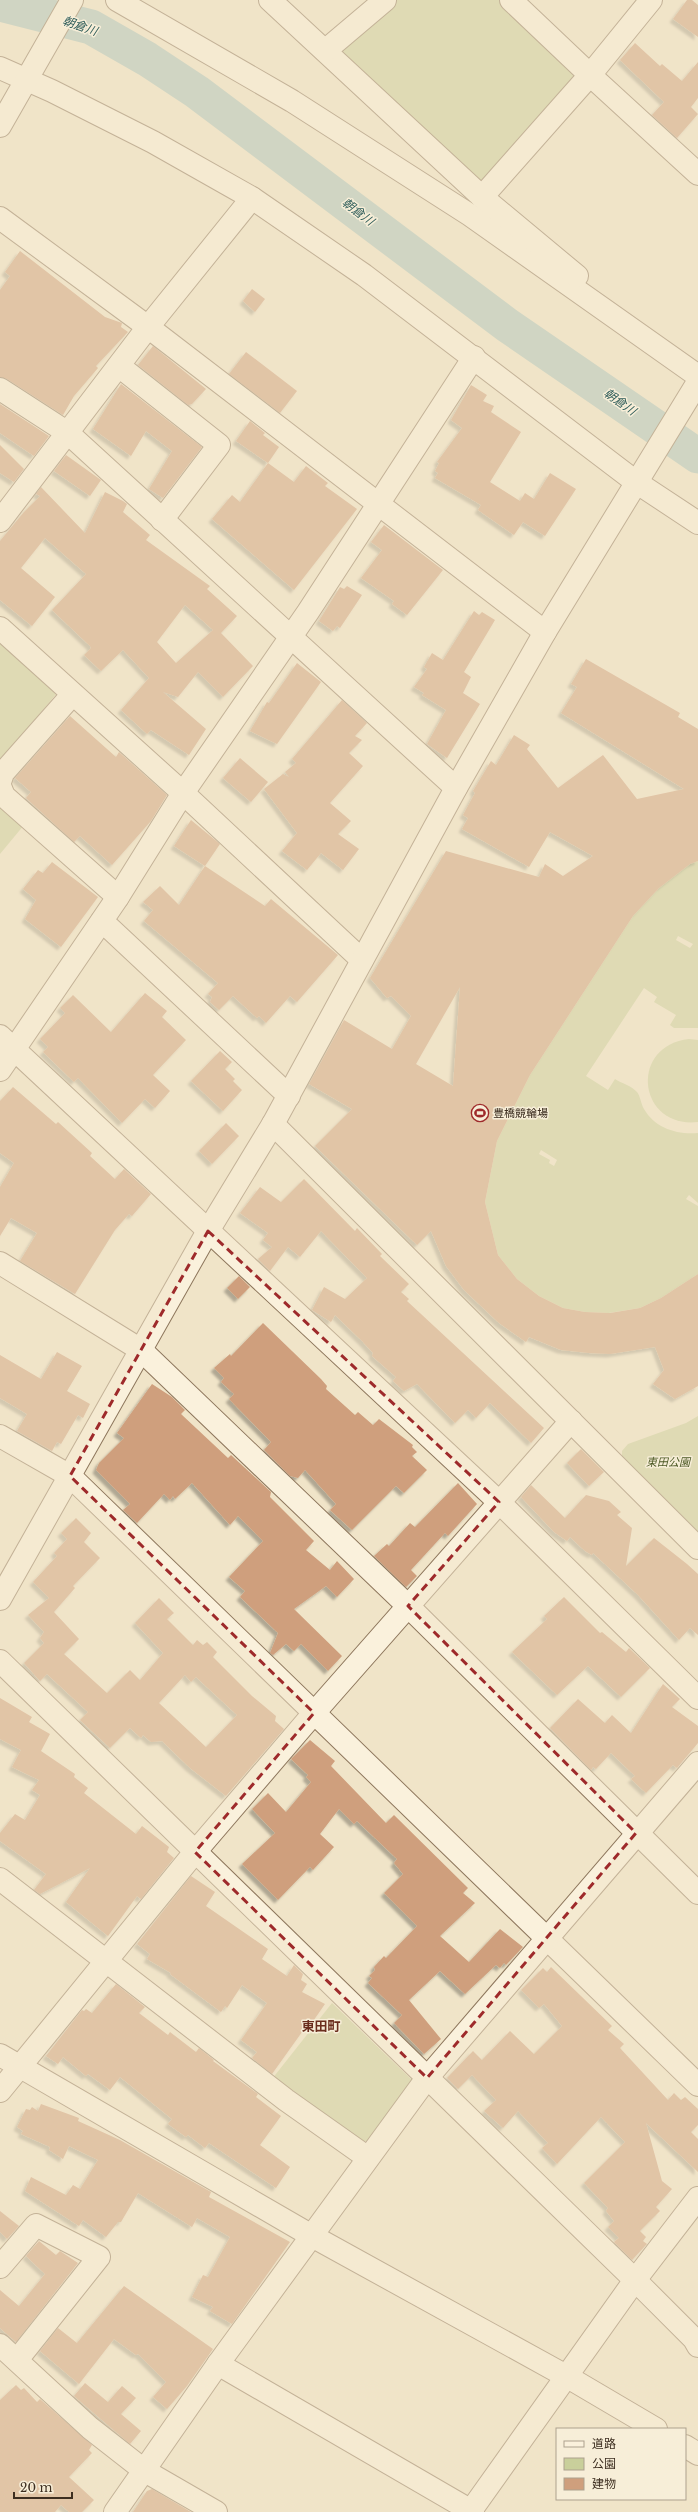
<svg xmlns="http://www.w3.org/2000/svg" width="698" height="2512" font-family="'Libre Baskerville','Noto Sans JP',serif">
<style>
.green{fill:#c9cf9b;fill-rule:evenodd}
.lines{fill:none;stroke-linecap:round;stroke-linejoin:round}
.river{stroke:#a9c4bc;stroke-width:35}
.building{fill:#cf9f7d;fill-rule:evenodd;filter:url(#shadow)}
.minor-casing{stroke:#8d765c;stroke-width:24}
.minor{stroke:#faf1dc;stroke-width:22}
.marked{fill:none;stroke:#9e2a2b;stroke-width:3;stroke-dasharray:8 5;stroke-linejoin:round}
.labels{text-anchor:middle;stroke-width:3;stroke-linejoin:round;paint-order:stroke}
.poi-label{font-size:11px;fill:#3d2e20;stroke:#f7eed8;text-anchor:start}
.park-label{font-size:11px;font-style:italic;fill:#4d5a26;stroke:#f7eed8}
.water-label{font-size:12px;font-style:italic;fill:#2f5d5a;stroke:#f7eed8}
.quarter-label{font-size:13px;font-weight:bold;fill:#6b2e1e;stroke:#f7eed8}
</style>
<defs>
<filter id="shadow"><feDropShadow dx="-3.5" dy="3.5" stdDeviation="1" flood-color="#0004"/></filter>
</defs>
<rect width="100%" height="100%" fill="#f0e4c8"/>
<g class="green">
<polygon points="397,0 499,0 578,74 481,185 338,52"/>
<polygon points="0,643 56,694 0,763"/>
<polygon points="0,806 24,825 0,854"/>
<path d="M698,861V1028H674L670,1025L676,1015L654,1002L657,997L644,988L586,1076L608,1090L615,1079C621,1083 632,1086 637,1092C640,1095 641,1104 644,1109C655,1128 677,1135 698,1133V1203L689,1195L686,1199L698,1206V1274L661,1298L640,1308L609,1313L585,1312L563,1308L539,1296L517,1279L498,1255L485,1202L497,1141L530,1075L633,916L659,888L690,864ZM678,936L693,944L690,948L676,940ZM541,1150L557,1160L554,1166L549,1163L550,1160L539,1154Z"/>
<path d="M689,1039L698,1040V1122C638,1129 628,1046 689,1039Z"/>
<polygon points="698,1416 698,1534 622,1460 622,1451 628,1444 686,1423"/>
<polygon points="332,2003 413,2081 367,2141 355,2141 272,2079"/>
</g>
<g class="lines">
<polyline class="river" points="0,4 91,27 147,59 197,92 507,325 698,456"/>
</g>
<g class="building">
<polygon points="687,0 692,0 698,5 698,37 673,19"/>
<polygon points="635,43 660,66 662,64 682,81 698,62 698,98 691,107 698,114 677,138 652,115 664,102 620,60"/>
<polygon points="20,251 105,317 122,323 121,327 128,332 96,366 98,368 74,396 63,415 7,379 0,377 0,290 10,276 5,272"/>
<polygon points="252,289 265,299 255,312 243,301"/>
<polygon points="153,346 206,389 192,404 188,405 138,365"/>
<polygon points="246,352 297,391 280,413 229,374"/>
<polygon points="121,384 202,447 163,498 149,489 172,451 146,431 131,456 93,429"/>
<polygon points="471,385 487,395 483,401 494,406 491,412 521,432 490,482 520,501 525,493 534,499 550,473 576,489 545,536 523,522 514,535 478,510 481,505 435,478 438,473 435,471 439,463 437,462 462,428 451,420"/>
<polygon points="0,404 49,436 34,456 0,433"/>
<polygon points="250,421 265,433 263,435 279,447 268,463 236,441"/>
<polygon points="0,445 24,469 14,482 0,473"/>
<polygon points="66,455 101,480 90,496 54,471"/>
<polygon points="268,463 294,482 306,466 328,483 325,486 357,509 294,590 212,519 232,495 240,502"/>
<path d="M41,487L85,533L105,492L123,501L127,504L123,512L150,535L146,540L210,586L207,589L237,616L221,633L253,666L223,697L198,672L178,697L163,692L206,729L189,755L151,730L147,734L121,710L149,678L123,650L101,671L84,655L91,648L90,646L52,610L86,574L45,538L21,568L55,597L32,626L0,600V541L24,512L40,496L36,494ZM185,605L213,630L176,663L157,642Z"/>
<polygon points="384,525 443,570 407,615 392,604 394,601 361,578 382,550 371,542"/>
<polygon points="347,586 362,595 340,628 337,626 333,631 319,621 340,587 344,589"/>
<polygon points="474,611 479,615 482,612 495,620 464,672 471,677 463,693 480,704 447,758 427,744 446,710 422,695 424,693 414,687 427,669 424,667 432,653 443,660"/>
<path d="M586,659L680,713L678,717L698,729V861L690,864L659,888L633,916L530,1075L497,1141L485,1202L498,1255L517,1279L539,1296L563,1308L585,1312L610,1313L640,1308L661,1298L698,1274V1386L675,1399L653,1384L664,1370L655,1347L610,1354L589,1353L561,1350L529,1337L526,1342L499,1323L464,1290L446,1266L431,1231L417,1245L315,1146L352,1109L309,1084L344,1020L392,1049L411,1016L391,996L387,998L370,978L446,851L539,877L545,864L563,876L593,856L550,832L529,867L462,829L468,818L463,815L475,793L473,791L491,761L496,765L514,735L530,745L527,749L558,788L603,755L637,799L684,789L561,713L577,687L571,684ZM460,987L453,1086L416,1064Z"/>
<polygon points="297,663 321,682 277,744 250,731 267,702 269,703"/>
<polygon points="342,700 367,723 355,736 362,740 349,753 363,766 330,803 351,821 338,834 359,849 343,870 321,853 307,870 282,851 297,833 264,789 283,774 289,777 285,772 296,763 292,759"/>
<polygon points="70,716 116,757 119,752 167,795 151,821 112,865 80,836 74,842 26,798 31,792 15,778"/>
<polygon points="240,758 268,782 251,802 223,778"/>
<polygon points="191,820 220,844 205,866 174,846"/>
<polygon points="52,862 98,897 61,947 25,919 36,900 23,889 38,870 43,873"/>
<polygon points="205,866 265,906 271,899 338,955 297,1002 290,996 266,1023 259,1016 257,1018 233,996 219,1010 210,1002 212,997 208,994 218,983 144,921 153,910 143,902 160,886 179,905"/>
<polygon points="145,993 167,1011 162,1017 186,1040 153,1075 170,1091 155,1108 145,1099 122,1123 78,1078 74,1082 43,1052 48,1047 40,1039 65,1013 60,1008 73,995 111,1032"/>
<polygon points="220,1051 232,1062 225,1069 235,1079 233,1081 242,1090 223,1111 191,1081"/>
<polygon points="13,1087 56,1124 58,1122 92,1153 90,1156 115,1179 124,1169 151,1194 132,1216 129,1214 115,1230 75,1294 20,1261 37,1233 11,1218 0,1236 0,1187 14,1163 0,1153 0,1101"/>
<polygon points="226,1123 239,1136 212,1164 199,1151"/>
<polygon points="304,1179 355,1231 357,1228 382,1254 380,1256 409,1284 401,1292 409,1299 407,1301 544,1428 531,1443 490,1403 476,1418 468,1410 455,1423 417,1384 404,1391 393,1381 396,1377 372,1356 373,1353 362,1341 335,1315 331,1322 312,1310 324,1287 345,1299 367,1278 321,1231 300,1257 288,1247 270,1271 258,1259 272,1247 263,1240 268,1233 240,1213 260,1187 281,1202"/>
<polygon points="239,1276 250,1287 238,1299 227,1288"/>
<polygon points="263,1323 321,1379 327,1386 326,1389 355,1415 358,1412 373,1425 379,1419 413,1445 412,1447 417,1452 412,1456 427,1470 404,1493 396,1486 352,1530 330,1510 336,1504 305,1470 298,1478 290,1476 264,1450 271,1442 229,1399 234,1394 221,1382 224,1378 214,1368 230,1354 231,1356"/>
<polygon points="57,1352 82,1366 67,1391 90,1404 83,1418 78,1415 61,1444 57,1442 52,1451 17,1431 27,1414 0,1398 0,1355 41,1379"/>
<polygon points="152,1384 172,1397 185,1410 181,1414 228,1458 231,1455 271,1492 270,1497 314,1541 306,1550 330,1570 337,1561 354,1579 337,1597 326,1586 294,1609 342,1656 328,1671 301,1644 294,1651 286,1644 273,1655 270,1653 278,1633 240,1597 245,1591 229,1577 263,1541 238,1516 230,1525 192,1483 175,1499 173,1496 170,1500 164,1494 137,1523 123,1510 130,1504 96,1470 99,1463 124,1438 117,1433"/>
<polygon points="581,1449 604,1472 589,1486 567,1463"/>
<polygon points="458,1483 477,1504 448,1536 445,1533 411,1570 417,1576 406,1587 374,1556 387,1544 389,1546 410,1523 415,1527"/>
<polygon points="531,1485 565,1518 586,1495 609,1501 621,1512 617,1515 632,1528 626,1566 654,1538 687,1564 698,1574 698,1635 690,1628 679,1640 638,1595 593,1553 592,1555 585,1551 570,1537 567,1541 554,1532 521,1497"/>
<path d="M76,1518L91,1533L84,1542L100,1558L73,1586L75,1588L54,1612L79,1639L64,1654L107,1693L130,1670L140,1680L163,1653L135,1623L159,1598L174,1613L167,1619L193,1645L197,1640L203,1645L207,1642L217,1652L213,1657L252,1696L276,1716L275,1721L284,1729L226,1796L190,1768L162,1741L151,1742L143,1735L141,1738L130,1728L110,1748L80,1720L88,1712L47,1674L40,1681L24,1663L44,1643L40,1638L44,1632L28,1615L49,1598L33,1582L57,1556L54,1553L67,1539L61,1533ZM185,1675L191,1682L196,1677L237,1715L206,1747L159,1703Z"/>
<polygon points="564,1597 600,1633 602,1632 626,1652 629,1648 650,1668 621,1697 588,1666 557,1695 512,1652 547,1619 544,1616"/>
<polygon points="663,1684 680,1699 672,1707 698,1726 698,1743 677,1768 673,1765 646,1793 631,1779 635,1776 611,1753 596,1769 593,1767 591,1770 550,1728 578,1699 605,1723 612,1715 631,1733"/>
<polygon points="0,1698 32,1717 29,1722 50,1734 41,1751 75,1774 74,1777 88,1788 84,1793 136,1834 142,1826 169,1847 167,1852 174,1858 141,1899 137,1896 108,1936 66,1902 90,1868 40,1894 34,1890 46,1874 0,1841 0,1833 15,1814 25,1820 40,1795 32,1790 39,1780 12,1767 21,1750 0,1739"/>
<polygon points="310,1740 335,1761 331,1766 386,1823 394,1815 468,1888 463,1893 475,1903 440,1936 469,1962 500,1929 523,1947 506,1965 504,1963 500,1968 496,1965 465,1994 440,1971 409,2000 441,2039 424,2054 394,2023 402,2015 368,1983 372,1978 369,1976 375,1970 374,1967 384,1956 386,1958 417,1926 384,1893 403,1874 394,1863 397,1859 357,1821 354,1824 339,1809 320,1834 334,1847 313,1870 310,1867 278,1900 242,1864 275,1833 252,1809 268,1793 286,1812 311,1782 306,1777 308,1775 291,1759"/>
<polygon points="191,1876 215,1892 206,1906 268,1949 262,1959 287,1976 294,1965 303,1974 301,1980 307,1984 302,1992 325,2004 309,2027 307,2025 272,2074 252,2058 257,2052 241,2040 267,2003 242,1985 227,2008 225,2006 221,2012 170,1974 171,1973 147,1959 150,1954 137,1944"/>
<polygon points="551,1967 612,2026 608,2030 624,2044 620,2048 668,2100 674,2093 681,2100 685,2097 698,2109 698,2125 691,2132 698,2139 698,2172 646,2123 662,2181 672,2189 656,2207 660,2211 640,2231 646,2237 643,2241 647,2244 632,2260 614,2242 619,2238 608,2227 614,2221 606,2211 608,2208 584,2183 625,2142 601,2117 557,2164 542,2148 548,2143 518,2111 503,2128 484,2111 496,2100 472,2075 458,2089 447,2078 473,2051 482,2060 510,2031 534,2054 562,2026 544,2004 539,2008 521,1990 543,1968 547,1972"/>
<polygon points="116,1984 145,2007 139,2013 168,2035 170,2032 196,2052 199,2048 214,2060 213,2061 258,2094 256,2097 281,2116 260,2145 290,2167 276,2188 209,2143 205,2148 188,2135 186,2137 168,2124 172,2119 120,2077 110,2090 88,2074 86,2076 63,2057 58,2064 46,2056 82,2010 84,2011 86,2009 92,2013"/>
<polygon points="41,2104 79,2118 78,2121 120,2140 211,2192 209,2197 290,2242 232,2324 210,2311 213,2307 192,2297 203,2275 208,2277 230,2237 197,2218 192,2227 138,2193 121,2222 118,2222 106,2237 83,2220 79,2226 25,2191 31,2177 66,2195 73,2185 80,2189 98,2160 69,2146 63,2159 49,2150 50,2147 21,2134 23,2131 17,2127 26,2109 30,2110 32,2107 38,2111"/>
<polygon points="0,2211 19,2226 7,2239 0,2232"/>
<polygon points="39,2241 56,2255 60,2251 78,2263 16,2342 0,2328 0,2290 19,2306 45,2274 26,2256"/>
<polygon points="124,2286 213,2349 187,2386 167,2409 153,2397 166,2382 138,2354 136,2355 114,2339 79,2384 40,2351 58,2328 77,2343"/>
<polygon points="85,2383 108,2402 122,2386 136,2398 121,2414 141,2431 130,2444 74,2396"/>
<polygon points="16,2385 21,2390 24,2388 37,2402 40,2399 92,2445 89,2450 92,2453 69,2477 94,2500 82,2512 69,2512 61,2505 55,2512 0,2512 0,2400"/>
<polygon points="152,2489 191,2512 133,2512 147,2491"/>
</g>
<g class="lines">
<defs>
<g id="minor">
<polyline points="117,0 292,101 470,215 698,376"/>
<polyline points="270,0 482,197 577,276"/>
<polyline points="651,0 590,75 698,174"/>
<polyline points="326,50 385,0"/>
<polyline points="0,68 52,91 153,142 252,198 364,275 636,482 698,523"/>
<polyline points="0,126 72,0"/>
<polyline points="482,197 590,75 511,0"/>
<polyline points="0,218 148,327 545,632"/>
<polyline points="119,366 219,445 162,520"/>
<polyline points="0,389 68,433 456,788"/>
<polyline points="0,521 148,327 252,198"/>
<polyline points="0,628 183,793 362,960"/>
<polyline points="0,782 3,773 72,695"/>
<polyline points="0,786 4,796 118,897"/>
<polyline points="102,921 289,1096"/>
<polyline points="0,1036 499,1502 698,1698"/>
<polyline points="0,1070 118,897 183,793 308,612 474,357"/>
<polyline points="273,1124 698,1548"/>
<polyline points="0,1263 141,1350 408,1606 698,1893"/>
<polyline points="0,1436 70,1476 698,2085"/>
<polyline points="0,1599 208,1231 273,1124 456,788 545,632 698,382"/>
<polyline points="0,1661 635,2280 694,2339 698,2346"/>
<polyline points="0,1879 286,2100 368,2158"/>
<polyline points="0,2055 312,2236 566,2376 656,2429"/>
<polyline points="0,2091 195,1852 314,1713 571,1421"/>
<polyline points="0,2267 36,2225 99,2257 17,2360"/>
<polyline points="0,2345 90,2428 145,2471 216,2512"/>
<polyline points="218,2364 473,2512"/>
<polyline points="685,2446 698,2454"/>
<polyline points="115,2512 218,2364 427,2078 698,1763"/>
<polyline points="470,2512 635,2280 698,2198"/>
</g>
</defs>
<use href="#minor" class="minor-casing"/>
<use href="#minor" class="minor"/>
</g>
<path d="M0 0H698V2512H0ZM208,1231L499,1502L408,1606L636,1833L427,2078L195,1852L314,1713L70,1476Z" fill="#f0e4c8" fill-opacity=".55" fill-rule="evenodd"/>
<path class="marked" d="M208,1231L499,1502L408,1606L636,1833L427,2078L195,1852L314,1713L70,1476Z"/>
<defs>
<symbol id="stadium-ring" viewBox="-11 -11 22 22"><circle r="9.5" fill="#f7eed8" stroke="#9e2a2b" stroke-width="1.5"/><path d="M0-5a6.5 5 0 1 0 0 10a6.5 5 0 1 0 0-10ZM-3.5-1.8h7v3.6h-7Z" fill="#9e2a2b"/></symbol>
</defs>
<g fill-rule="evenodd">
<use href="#stadium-ring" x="470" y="1103" width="20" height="20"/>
</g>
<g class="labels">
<g class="poi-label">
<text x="493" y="1117">豊橋競輪場</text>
</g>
<g class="park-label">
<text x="668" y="1466">東田公園</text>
</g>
<g class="water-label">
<text transform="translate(80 26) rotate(19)" y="4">朝倉川</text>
<text transform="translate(358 212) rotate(37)" y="4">朝倉川</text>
<text transform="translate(620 402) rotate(35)" y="4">朝倉川</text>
</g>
<g class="quarter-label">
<text x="321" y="2031">東田町</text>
</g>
</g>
<rect x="556" y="2428" width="130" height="72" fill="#f7eed8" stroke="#ada18e"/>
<rect x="564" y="2441" width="20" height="6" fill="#faf1dc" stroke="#ada18e"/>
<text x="592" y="2448" font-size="12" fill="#3d2e20">道路</text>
<rect x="564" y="2458" width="20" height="12" fill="#c9cf9b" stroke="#ada18e"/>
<text x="592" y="2468" font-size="12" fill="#3d2e20">公園</text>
<rect x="564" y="2478" width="20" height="12" fill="#cf9f7d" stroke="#ada18e"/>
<text x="592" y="2488" font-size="12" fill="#3d2e20">建物</text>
<path d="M14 2492v6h58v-6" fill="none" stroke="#3d2e20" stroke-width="2"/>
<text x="20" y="2492" font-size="12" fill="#3d2e20" stroke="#f7eed8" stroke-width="3" paint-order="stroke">20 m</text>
</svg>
